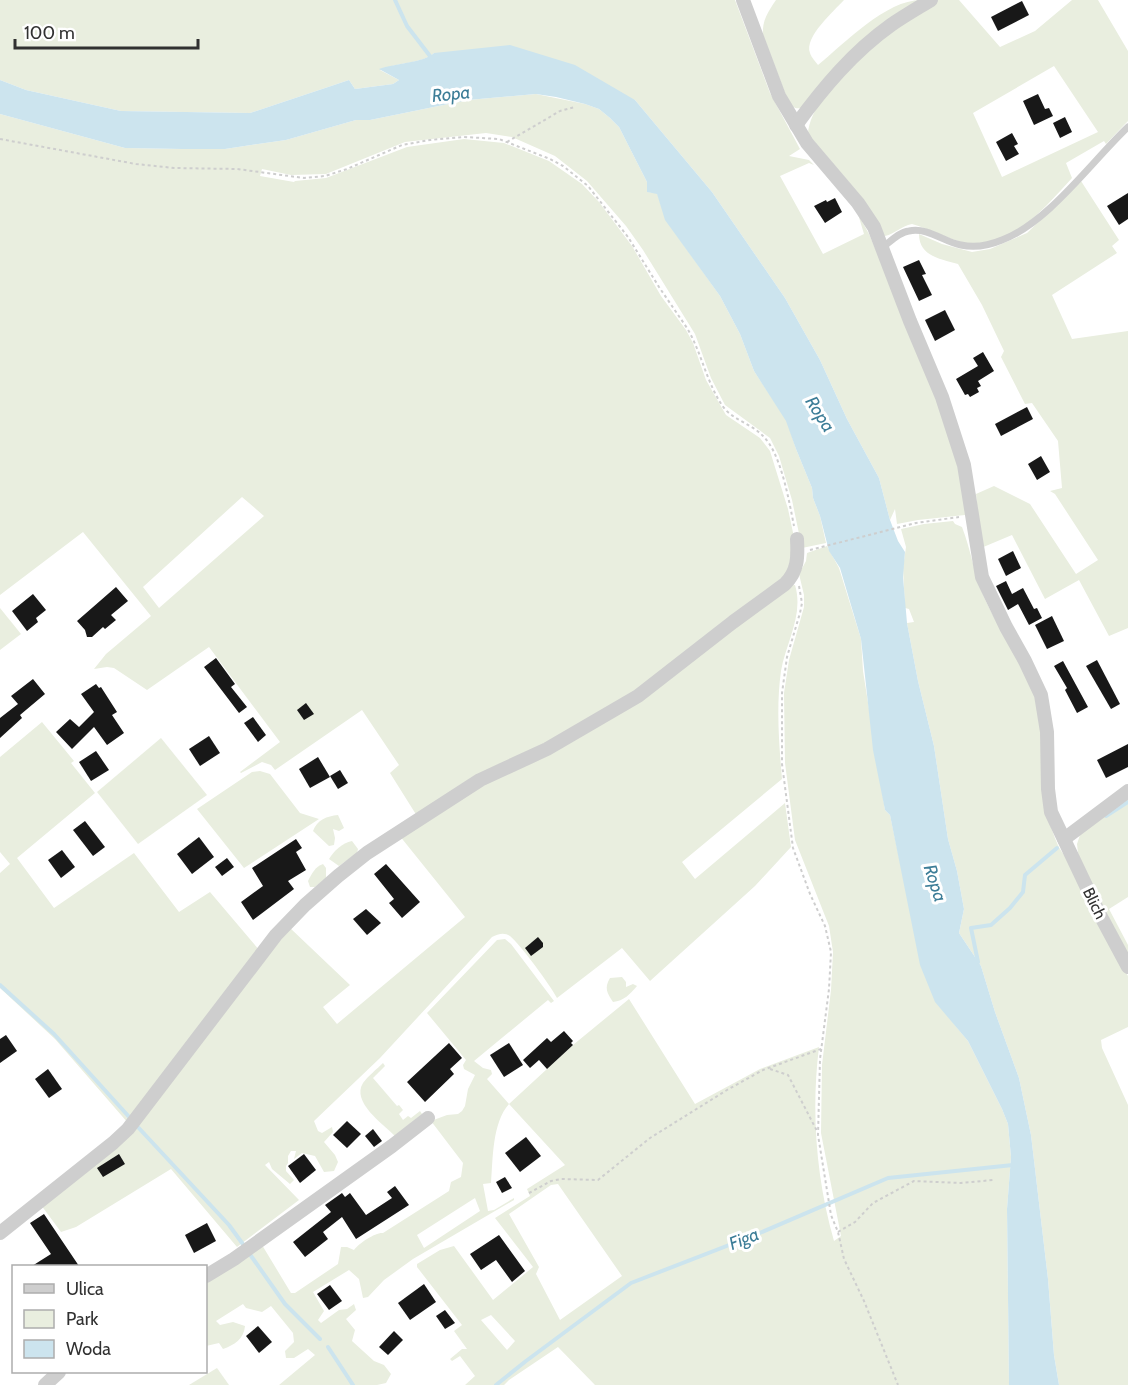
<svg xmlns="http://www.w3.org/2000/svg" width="1128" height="1385" font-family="Cabin,sans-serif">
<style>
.green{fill:#e9eedf;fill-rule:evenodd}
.water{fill:#cce4ee}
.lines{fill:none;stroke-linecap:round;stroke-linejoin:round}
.stream{stroke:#cce4ee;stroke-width:4}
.building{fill:#181818}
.path{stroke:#cecece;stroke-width:2;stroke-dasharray:3 3;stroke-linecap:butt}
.service{stroke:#cecece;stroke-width:7}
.minor{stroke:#cecece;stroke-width:14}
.labels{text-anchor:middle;stroke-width:6;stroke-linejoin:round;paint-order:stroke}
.street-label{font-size:16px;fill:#313131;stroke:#fff}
.water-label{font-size:18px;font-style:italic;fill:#3c7d97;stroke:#fff}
</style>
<rect width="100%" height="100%" fill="#fff"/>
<g class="green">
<path d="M0,0H735L770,93L800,149L789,156L809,160L814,165L809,163L780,176L823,254L864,234L858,214L869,234C907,324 953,415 967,513L965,515L918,520L897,524L895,509L890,520L879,478L847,419L820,360L785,298L712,192L635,100L434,53C422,64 397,62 380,70L399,80L393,84L355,89L349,80L250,113L121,111L26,90L0,80Z"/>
<path d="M776,0H844C834,11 804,37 810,53C811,57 816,62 818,65C845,43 886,0 921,0L805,107C796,110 793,108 788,101L763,35C762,20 768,12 776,0Z"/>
<path d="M938,0H959L1000,47L1035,31L1072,0H1098L1128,51V121L1106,144L1104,141L1066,163L1072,178C1046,206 1009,253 965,243C949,239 929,229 912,224C901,226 895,234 885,236L881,234L864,200L808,134C811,88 899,20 938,0ZM1054,66L1098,132L1002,177L973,113Z"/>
<path d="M536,94L585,104L599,109L610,118L619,127L647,182V192L657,193L666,220L720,296L740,334L754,371L787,421L796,449L812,488L813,498L820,516L826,543L802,548L792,500L779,456L770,438L725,405L711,378L695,334L643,250L626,226L587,181L555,156L512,137L486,133L405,142L326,174L291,175L262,169L260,176L294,182L295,181L326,178L407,147L464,139L504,143L549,161L582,184L599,202L632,246L661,296L686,330L693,343L706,380L726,415L760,438L770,451L788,509L795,542L789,572L655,680L417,816L390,773L399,765L362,710L275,770L271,765L262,762L241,773L240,772L280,742L209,647L147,690L114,668L107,667L94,669L106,654L151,616L83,532L0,595V114L125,148L182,149H225L258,144L286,140L356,120H370L468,100ZM242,497L264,516L159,608L143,587Z"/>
<path d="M1081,181L1119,240L1112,246L1117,253L1052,295L1072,339L1128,331V628L1109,636L1079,580L1045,599L1012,535L981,548L976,494L994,486L1030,504L1076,574L1098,560L1055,494L1050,491L1062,488L1058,441L1032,403L1025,404L1001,357L1004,351L982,305L958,264C940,259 919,256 919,234L942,244L972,252L990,249L1027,233Z"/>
<path d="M953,521L955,524L962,527C971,550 974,574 984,597C1001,636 1033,674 1040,717C1046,758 1036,790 1052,830C1056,841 1059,850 1067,858L1112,949L1128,976V1027L1101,1040L1102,1048L1128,1105V1385H1059L1054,1355L1048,1279L1031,1135L1019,1078L995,1012L981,966L959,933L964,909L957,871L948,839L934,746L918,681L907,623L914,622L909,609L905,608L903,568L906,547L901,529L924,524Z"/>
<path d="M827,546L839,568L861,639L863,671L885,810L890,815L904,881L954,1024L968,1041L1002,1109L1008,1124L1011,1157L1007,1209L1009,1385H595L558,1347L509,1380L504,1385H465L475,1376L460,1356L452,1361L450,1359L462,1349H467L454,1331L462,1325L417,1267V1264L440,1250L454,1246L493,1300L533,1267L495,1218L530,1196L527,1189L565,1165L509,1104C492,1123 493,1159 491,1183L483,1184L488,1211L494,1210L514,1198V1200L413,1259L384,1280L368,1297L363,1298L359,1279L349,1270L313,1292L324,1311L318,1320L321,1323L339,1310L347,1309L354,1304L356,1310L346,1319L355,1330L352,1341L374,1361L384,1365L391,1374L386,1383L377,1385H279L315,1355L308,1349L294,1358H286L285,1351L294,1342L293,1333L271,1306L262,1312L246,1308L243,1304L216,1321L220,1325L233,1322L245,1326C244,1339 234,1345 223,1349L219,1343L206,1346V1277L262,1245L291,1293H295L338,1264L341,1247H347L354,1250C359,1243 376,1232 383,1233L449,1191L451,1182L461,1177L463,1163L431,1121L447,1115L458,1114L462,1111L465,1106L468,1089L475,1075L464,1069L463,1065L466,1060L427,1013L497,940L505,939L511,944L554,1001L551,1003L548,1000L474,1061L483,1068L491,1070L492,1074L487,1079L509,1104L573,1045L629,999L695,1104L760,1069L819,1047C811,1111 816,1178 834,1241L841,1236L821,1133L822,1065L831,990L833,952L829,926L795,840L785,763L784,693L789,660L804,607V595L799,574L806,561L807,553ZM558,1184L622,1276L560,1320L536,1274L539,1267L509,1214L551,1185ZM475,1198L480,1211L424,1248L417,1235ZM491,1315L515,1341L507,1350L481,1320Z"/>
<path d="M795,585C804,615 786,642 781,671C776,707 779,744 782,779L682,862L695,879L785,803L791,847L755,886L650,981L622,948L557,998C551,986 520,944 510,936C504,932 498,934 492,937L380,1058L314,1121L318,1131L322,1133L332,1127L333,1132L324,1142L335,1155L338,1162L334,1171L324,1172L315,1156L302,1153L294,1159L296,1151H291L288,1156V1163L286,1166V1171L294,1180L290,1184L272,1169L269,1162L265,1165L299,1200L237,1247L171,1169L76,1227L61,1232L41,1205L103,1157L289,927L350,985L323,1007L337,1024L465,917L399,835L481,783L537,758L786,586Z"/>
<polygon points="0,608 21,634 0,650"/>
<polygon points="42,722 74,761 71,763 95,793 17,858 54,908 134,853 179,912 210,892 260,951 128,1123 55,1039 0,988 0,873 10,864 0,852 0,757"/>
<polygon points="161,738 207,795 138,844 97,792"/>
<polygon points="260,771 270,774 300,813 319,819 244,868 197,809 252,772"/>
<polygon points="1128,799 1128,897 1109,909 1128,945 1128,954 1083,868 1078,853 1077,844 1080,835"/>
<path d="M338,815L344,828L339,831L333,829L335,838L334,845L329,846L313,831C317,820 327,816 338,815Z"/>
<path d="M352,841L358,849L357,853L339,866L329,859C334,851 342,843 352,841Z"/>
<path d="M323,864L326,868V878L315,887H310L308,881C312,873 315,867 323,864Z"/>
<path d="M622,977L626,982V987L633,984L637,986C630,994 624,1001 613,1002C607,993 604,988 610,978Z"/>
<path d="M383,1063L385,1066L373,1078L397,1106L399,1105L403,1110L399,1114L403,1120L408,1116L411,1118L420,1111L422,1114L395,1136C383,1124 351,1102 363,1083C368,1076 377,1069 383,1063Z"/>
<polygon points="217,1368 229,1385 189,1385"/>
</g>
<path class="water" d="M510,45L575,65L635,100L712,192L785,298L820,360L847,419L879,478L890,520L898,541L905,552L903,577L907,623L918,681L934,746L948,839L957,871L964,909L959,933L981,966L995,1012L1019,1078L1031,1135L1048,1279L1054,1355L1059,1385H1009L1007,1209L1011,1157L1008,1124L1002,1109L968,1041L935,1002L920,965L890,815L885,810L873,750L861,639L840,568L829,551L820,516L813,498L812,488L796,449L786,421L754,371L740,334L720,296L665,220L657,194L647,192V182L619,127L610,118L599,109L585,104L556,97L536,94L468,100L370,120H356L286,140L258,144L225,149H182L125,148L0,114V80L26,90L121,111L250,113L349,80L355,89L393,84L399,80L379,69C395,63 423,63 434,53Z"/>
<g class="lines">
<g class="stream">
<polyline points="395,0 407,26 433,60"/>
<polyline points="1106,816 1128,802"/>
<polyline points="978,962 971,928 991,925 1010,908 1023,892 1025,875 1057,848"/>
<polyline points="0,985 54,1034 131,1119"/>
<polyline points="136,1125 229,1225 245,1247"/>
<polyline points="249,1253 285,1304 320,1339"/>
<polyline points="328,1347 353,1385"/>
<polyline points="496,1385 526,1361 631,1283 755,1235 888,1178 1013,1165"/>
</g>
</g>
<g class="building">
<polygon points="1022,1 1029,15 998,31 991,17"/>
<polygon points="1038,94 1045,109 1049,108 1053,116 1034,125 1023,101"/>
<polygon points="1065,117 1072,132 1060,138 1053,123"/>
<polygon points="1012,133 1018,144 1014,146 1019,154 1006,161 996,142"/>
<polygon points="1128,193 1128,219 1119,225 1107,206"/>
<polygon points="835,198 842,212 825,223 814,206 826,200 827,202"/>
<polygon points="919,260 926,274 922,275 932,295 919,301 903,267"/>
<polygon points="945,310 955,330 935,341 925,320"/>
<polygon points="983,352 994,371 978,381 981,386 977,388 979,392 970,397 968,394 965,395 956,379 978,366 973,358"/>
<polygon points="1027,407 1033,419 1001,436 995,424"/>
<polygon points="1041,456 1050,472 1037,480 1028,464"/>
<polygon points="1013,551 1021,568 1006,576 998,559"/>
<polygon points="1006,581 1012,594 1023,588 1034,609 1037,608 1042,618 1029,625 1018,604 1008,610 996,586"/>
<polygon points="116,587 128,601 111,615 116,620 105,629 103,627 92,637 87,637 85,630 77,621"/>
<polygon points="33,594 46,610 36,618 38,622 27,631 12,611"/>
<polygon points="1052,616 1064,641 1047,649 1035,625"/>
<polygon points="216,658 235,684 231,687 247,707 239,713 204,667"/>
<polygon points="1097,660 1120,704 1111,709 1086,666"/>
<polygon points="1063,661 1088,707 1077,713 1065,690 1067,688 1054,666"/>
<polygon points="33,679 45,694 20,715 22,718 0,738 0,718 18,704 11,696"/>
<polygon points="96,684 99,688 101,687 117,712 112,715 124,733 107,745 94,727 72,749 56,732 70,719 79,727 94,712 81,694"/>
<polygon points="306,703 314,714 304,720 297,710"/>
<polygon points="253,717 266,735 258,742 244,723"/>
<polygon points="209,736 220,753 200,766 189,749"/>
<polygon points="1128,744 1128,767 1106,778 1097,760"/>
<polygon points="96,751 109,770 91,781 79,762"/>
<polygon points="318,757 330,777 310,788 299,769"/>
<polygon points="340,770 348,783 338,789 330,776"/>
<polygon points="85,821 105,847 93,856 73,830"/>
<polygon points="199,837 214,857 192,874 177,854"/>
<polygon points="296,839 302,848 296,852 306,870 288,881 294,889 253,920 241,902 263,886 252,868"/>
<polygon points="62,850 75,867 61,878 48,860"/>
<polygon points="227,858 234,867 222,876 215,867"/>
<polygon points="386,864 420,902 402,918 389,903 394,899 374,874"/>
<polygon points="366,909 381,923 367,935 353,919"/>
<polygon points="538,937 543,943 543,947 531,956 525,948"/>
<polygon points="564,1031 573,1041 571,1043 573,1045 547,1069 539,1060 530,1068 523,1060 547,1038 551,1042"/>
<polygon points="6,1035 17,1051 0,1063 0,1039"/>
<polygon points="449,1043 462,1058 450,1069 454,1074 425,1102 407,1082"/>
<polygon points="509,1043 523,1065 504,1077 490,1055"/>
<polygon points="48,1069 62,1089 49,1098 35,1079"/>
<polygon points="347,1121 361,1134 347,1148 333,1135"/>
<polygon points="373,1129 382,1141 374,1147 365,1136"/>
<polygon points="526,1137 541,1156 520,1172 505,1153"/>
<polygon points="119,1154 125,1164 103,1177 97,1168"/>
<polygon points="304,1154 316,1170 300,1183 288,1166"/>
<polygon points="505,1177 512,1188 502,1193 496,1182"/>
<polygon points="395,1186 409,1205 356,1239 342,1217 323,1232 328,1239 305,1257 293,1242 331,1212 325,1205 342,1193 345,1197 350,1193 366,1215 392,1198 387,1192"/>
<polygon points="44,1214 79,1266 32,1266 51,1254 30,1223"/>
<polygon points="207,1223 216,1241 194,1253 185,1235"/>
<polygon points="499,1235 525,1271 512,1282 496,1260 481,1270 470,1254"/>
<polygon points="424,1284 436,1302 410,1320 398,1303"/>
<polygon points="330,1285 342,1301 329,1310 317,1294"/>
<polygon points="445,1310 455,1323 445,1329 436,1316"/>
<polygon points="258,1326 272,1342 259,1353 246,1336"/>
<polygon points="394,1331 403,1340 388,1355 379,1347"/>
</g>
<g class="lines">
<g class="path">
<path d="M0,139L136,164L174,168L237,169L304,178L325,176L347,169L402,145L430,140L464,137L499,139L550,159L563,166L588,186L628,237L659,287L687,328C702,353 707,385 724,408C734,420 751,424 762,435C781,452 789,501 794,526"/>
<polyline points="507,142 560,111 575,107"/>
<polyline points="810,550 916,523 959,517"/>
<polyline points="799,586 802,603 800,613 787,657 782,693 782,764 793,848 810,894 825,926 831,952 829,989 820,1059 818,1135 831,1215 838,1232 844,1259 864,1301 898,1385"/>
<polyline points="770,1069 788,1075 817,1131"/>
<polyline points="529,1193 551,1181 561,1179 598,1180 650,1138 727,1090 763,1070 821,1049"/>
<polyline points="838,1232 855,1222 873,1203 914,1181 961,1183 993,1180"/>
</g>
<path class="service" d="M882,248C890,242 899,232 909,231C928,227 944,242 961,245C974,248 990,245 1002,240C1048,223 1092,161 1128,127"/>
<g class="minor">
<polyline points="743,0 779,96 788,111 807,143 858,203 874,227 910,321 942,397 964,465 982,577 1006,627 1025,661 1041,695 1047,732 1048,789 1051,812 1099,913 1128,967"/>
<path d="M796,125C823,88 853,52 891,25C904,16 918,8 931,0"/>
<polyline points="1064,839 1128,791"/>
<path d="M0,1233L113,1143L128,1129L276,935L305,905L338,876L367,853L480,780L547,749L638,696L733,622L785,584C798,571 798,557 797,539"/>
<polyline points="206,1276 234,1259 392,1146 428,1118"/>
<polyline points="45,1385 59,1372"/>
</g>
</g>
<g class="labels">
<g class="street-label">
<text transform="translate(1095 903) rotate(64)" y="6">Blich</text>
</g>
<g class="water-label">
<text transform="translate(451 94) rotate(-6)" y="6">Ropa</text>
<text transform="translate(820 414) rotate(58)" y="6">Ropa</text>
<text transform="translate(935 883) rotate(72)" y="6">Ropa</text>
<text transform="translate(744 1239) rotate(-22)" y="6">Figa</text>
</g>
</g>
<rect x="12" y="1265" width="195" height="108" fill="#ffffff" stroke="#adadad" stroke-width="1.5"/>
<rect x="24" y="1284" width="30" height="9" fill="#cecece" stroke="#adadad" stroke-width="1.5"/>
<text x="66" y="1295" font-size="18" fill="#313131">Ulica</text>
<rect x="24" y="1310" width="30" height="18" fill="#e9eedf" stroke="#adadad" stroke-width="1.5"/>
<text x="66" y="1325" font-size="18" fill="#313131">Park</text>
<rect x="24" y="1340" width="30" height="18" fill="#cce4ee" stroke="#adadad" stroke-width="1.5"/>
<text x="66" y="1355" font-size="18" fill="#313131">Woda</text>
<path d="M15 39v9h183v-9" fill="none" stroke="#313131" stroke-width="3"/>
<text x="24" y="39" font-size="18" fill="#313131" stroke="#ffffff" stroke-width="4.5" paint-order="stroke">100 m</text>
</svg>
